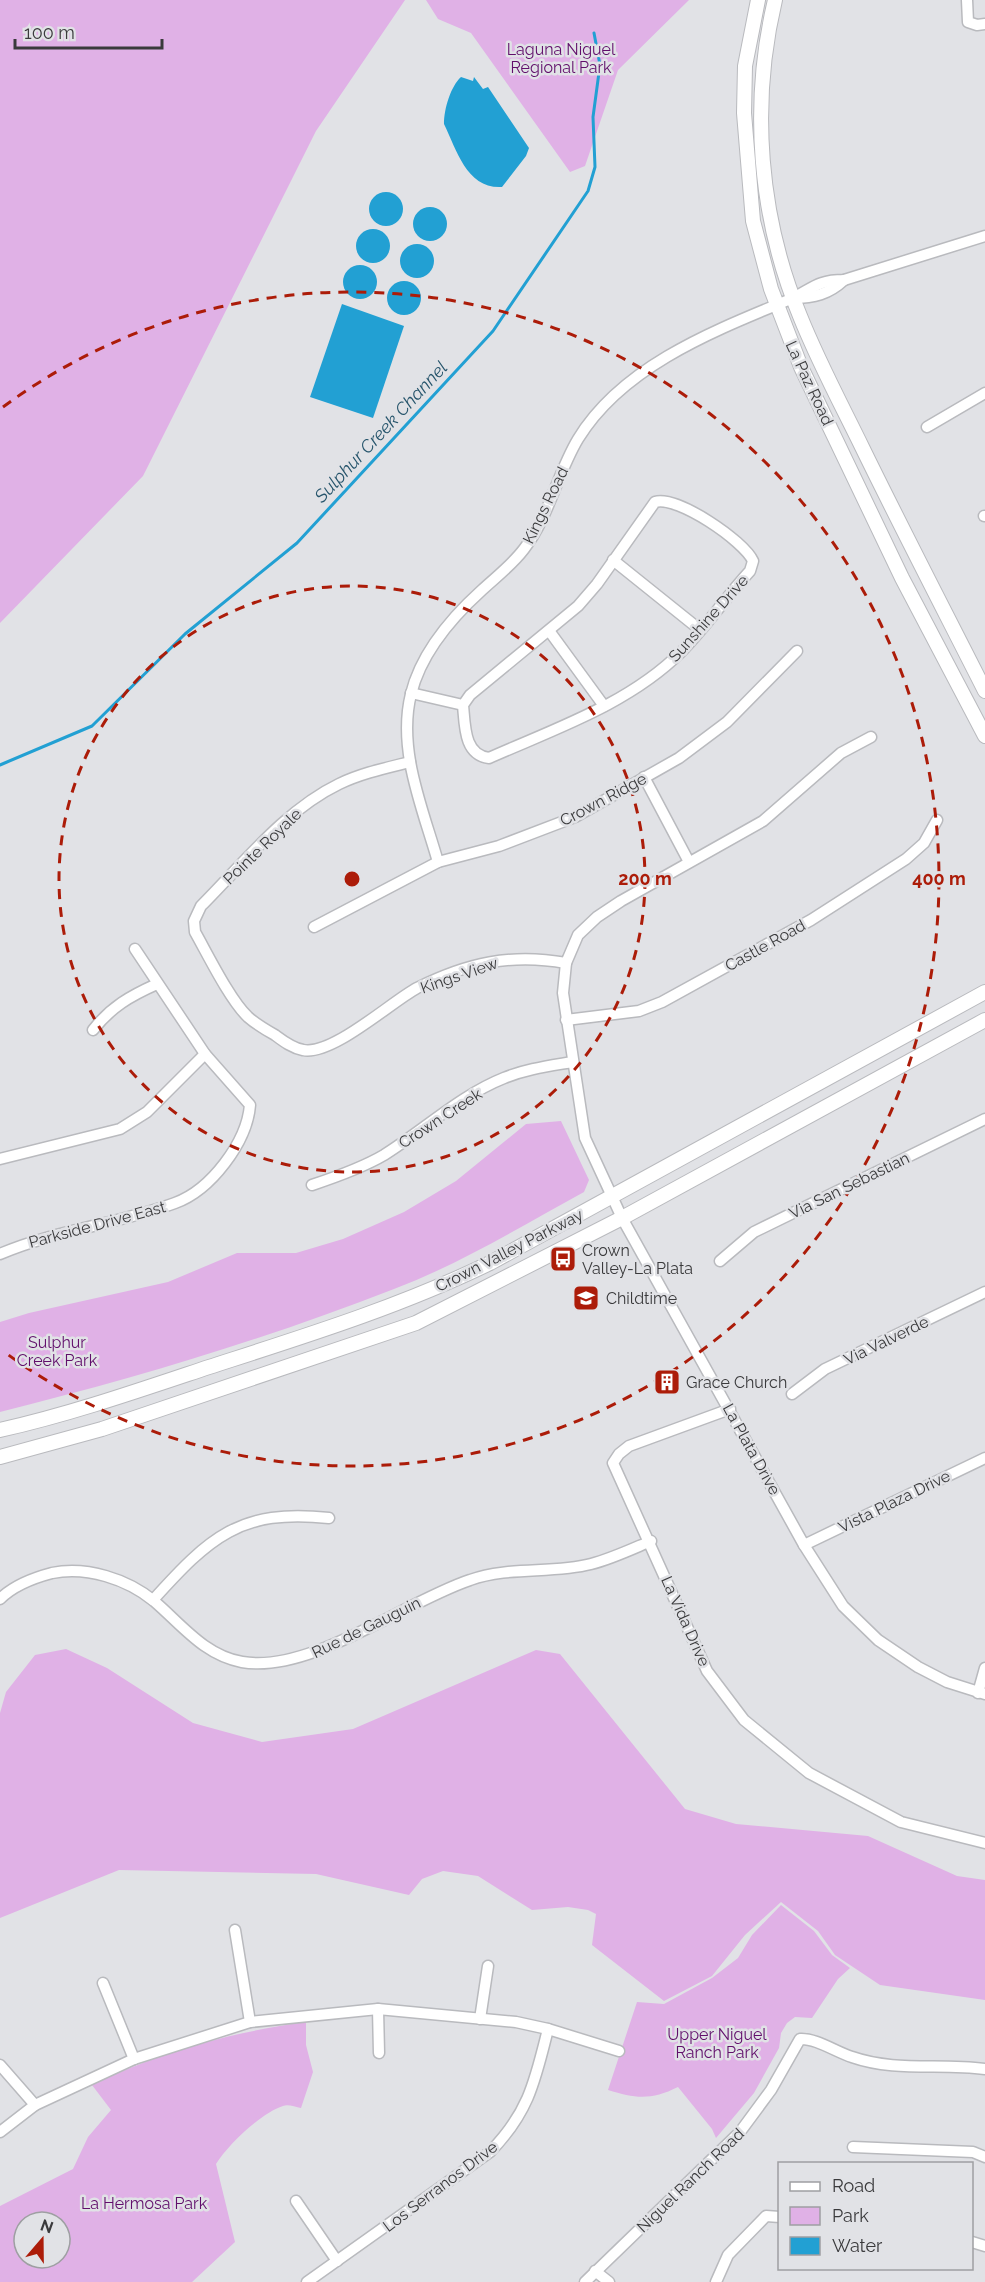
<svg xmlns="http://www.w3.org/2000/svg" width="985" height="2282" font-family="Raleway,sans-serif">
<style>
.green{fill:#e0b1e6;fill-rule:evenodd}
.water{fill:#22a0d3}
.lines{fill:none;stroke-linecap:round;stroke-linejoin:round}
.stream{stroke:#22a0d3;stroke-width:3}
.minor-casing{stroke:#b9babe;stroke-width:13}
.major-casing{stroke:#b9babe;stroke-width:16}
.minor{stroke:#fff;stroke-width:10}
.major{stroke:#fff;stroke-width:14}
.ring{fill:none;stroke:#ac1c09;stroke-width:3;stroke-dasharray:10 8}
.labels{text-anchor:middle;stroke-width:5;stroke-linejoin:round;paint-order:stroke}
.park-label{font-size:16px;fill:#610e6b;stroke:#e1e2e6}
.street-label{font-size:16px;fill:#3a3a3c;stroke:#e1e2e6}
.poi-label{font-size:16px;fill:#3a3a3c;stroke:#e1e2e6;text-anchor:start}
.water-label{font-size:18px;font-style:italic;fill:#27556c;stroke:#e1e2e6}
.centre{fill:#ac1c09;stroke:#e1e2e6;stroke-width:3}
.ring-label{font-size:18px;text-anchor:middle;font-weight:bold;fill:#ac1c09;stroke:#e1e2e6;stroke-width:5;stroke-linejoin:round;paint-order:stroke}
</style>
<rect width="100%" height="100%" fill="#e1e2e6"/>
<g class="green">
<polygon points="0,0 405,0 316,131 143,476 0,623"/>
<polygon points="426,0 689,0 618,70 585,166 570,172 471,33 438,19"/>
<path d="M561,1121L589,1180L584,1192C522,1226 460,1264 394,1289C266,1339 133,1379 0,1412V1322L29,1313L168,1282L237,1253H296L343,1239L404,1212L456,1181L526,1124Z"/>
<polygon points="66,1649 107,1668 193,1723 262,1742 353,1729 536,1650 560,1654 685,1809 736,1824 868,1836 957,1876 985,1880 985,2000 880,1985 835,1955 818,1931 781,1902 745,1935 712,1976 664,2001 592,1945 596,1914 588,1910 568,1907 532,1910 478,1876 443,1871 422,1879 409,1895 316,1874 119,1870 0,1918 0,1713 6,1692 35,1655"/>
<path d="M781,1905L814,1931L832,1955L850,1968L838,1979L812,2018L795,2017L787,2023L781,2033L779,2048L754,2093L716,2138L712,2129L678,2087C652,2100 636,2099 608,2090L637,2002L664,2004L712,1978L738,1958L752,1935Z"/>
<path d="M306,2022V2045L313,2072L301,2108C295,2107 288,2104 283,2106C261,2113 228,2145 216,2164L235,2242L192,2282H0V2206L73,2169L88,2137L111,2110L92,2085C160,2052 232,2032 306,2022ZM24,2222H60V2258H24Z"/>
</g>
<g class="water">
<path d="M461,77L473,81L474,77L483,89L488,87L529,148L526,156L502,187C467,189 457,151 444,124C444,108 451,86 461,77Z"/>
<circle cx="386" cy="209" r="17"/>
<circle cx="430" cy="224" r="17"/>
<circle cx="373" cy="246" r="17"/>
<circle cx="417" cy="261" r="17"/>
<circle cx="360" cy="282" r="17"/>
<circle cx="404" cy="298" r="17"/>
<polygon points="342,304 404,326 373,418 310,397"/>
</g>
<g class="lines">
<polyline class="stream" points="0,765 92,726 185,634 297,543 493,331 588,191 595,167 593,117 600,65 594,33"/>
<defs>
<g id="minor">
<polyline points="967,0 968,22 977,25 985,24"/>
<path d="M793,298C814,298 829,294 844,280"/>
<polyline points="927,427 985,393"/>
<polyline points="984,516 985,516"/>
<polyline points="613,560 699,629"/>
<polyline points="550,632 604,706"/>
<path d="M411,693L463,705C465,726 464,755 489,758C554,729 629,704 681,652C706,627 726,597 750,571L753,561C744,541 677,495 655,502L597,584L578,606L470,695L463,705"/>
<path d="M410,762C386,768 362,773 339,784C285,810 243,864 201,906L194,921L195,932C208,955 230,1000 248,1017C256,1024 266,1030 275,1035C283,1041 292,1048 303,1050C332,1056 391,1002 417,988C467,963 511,953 566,963L578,935L597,917L621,901L763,821L841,753L871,737"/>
<polyline points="644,777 689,862"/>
<path d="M438,862C423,809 397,750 411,694C421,653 451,618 482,590C496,577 512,565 524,549C549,517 557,474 578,439C622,367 711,332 786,301C811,291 814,280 844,280L985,236"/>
<polyline points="314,927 438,862 499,846 575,817 679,758 727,722 797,651"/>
<polyline points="566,963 563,993 585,1138 622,1218 804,1545 843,1606 878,1640 918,1667 947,1682 985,1694"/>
<polyline points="566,1020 639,1011 662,1002 811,920 906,859 924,843 937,820"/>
<path d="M93,1030C111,1007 130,996 157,984"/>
<polyline points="0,1159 120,1129 147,1112 205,1054"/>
<path d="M312,1185C336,1177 362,1168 384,1155C424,1130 461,1095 504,1078C526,1069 549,1066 572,1062"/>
<path d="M0,1254C56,1230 118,1224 175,1203C211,1190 247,1142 250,1105L205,1054L135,949"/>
<polyline points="720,1261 754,1232 985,1119"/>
<polyline points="792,1394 825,1369 985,1292"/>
<polyline points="730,1409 629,1446 619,1454 613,1463 707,1671 744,1720 809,1773 901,1822 985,1843"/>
<polyline points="804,1545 985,1458"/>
<path d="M0,1599C14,1585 33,1578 52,1573C87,1566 127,1579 154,1601C182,1625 204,1655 242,1662C310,1674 404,1602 470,1580C509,1566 552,1574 591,1564C611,1559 632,1549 651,1541"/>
<path d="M153,1600C209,1538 240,1508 329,1518"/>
<polyline points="978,1693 985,1668"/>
<polyline points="235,1930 250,2022"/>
<polyline points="103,1983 134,2059"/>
<polyline points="378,2009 379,2053"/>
<polyline points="480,2019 488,1966"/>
<polyline points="0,2065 35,2105"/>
<polyline points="0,2132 35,2105 134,2059 250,2022 378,2009 516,2022 548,2029 619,2051"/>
<polyline points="853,2147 973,2152 985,2157"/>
<polyline points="296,2201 337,2261"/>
<polyline points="972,2242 985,2246"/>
<polyline points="595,2271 609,2282"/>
<path d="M307,2282L490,2152C529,2112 535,2081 548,2029"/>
<path d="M585,2282L740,2132L771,2090L800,2039C816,2038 836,2052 852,2057C895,2072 940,2063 985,2069"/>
<polyline points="716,2282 728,2255 766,2216 780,2217"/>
</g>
<g id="major">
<polyline points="758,0 745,66 744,113 753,221 771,289 801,367 902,578 985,736"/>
<path d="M775,0C750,105 759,217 800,316C818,361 841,404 862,447C902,529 944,610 985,691"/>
<path d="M0,1430C71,1414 140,1390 209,1367C305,1336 399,1307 490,1263L985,992"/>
<polyline points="0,1457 102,1429 416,1323 622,1218 985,1020"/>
</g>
</defs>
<use href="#minor" class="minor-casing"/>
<use href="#major" class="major-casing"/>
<use href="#minor" class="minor"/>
<use href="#major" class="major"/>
</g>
<g class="ring">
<circle cx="352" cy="879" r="293"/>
<path d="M3 407A587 587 0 1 1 3 1351"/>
</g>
<defs>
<symbol id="bus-square" viewBox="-11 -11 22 22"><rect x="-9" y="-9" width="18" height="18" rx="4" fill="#ac1c09" stroke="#e1e2e6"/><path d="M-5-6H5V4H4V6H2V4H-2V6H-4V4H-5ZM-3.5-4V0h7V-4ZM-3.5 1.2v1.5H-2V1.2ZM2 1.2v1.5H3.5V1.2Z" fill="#fff"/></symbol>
<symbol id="school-square" viewBox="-11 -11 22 22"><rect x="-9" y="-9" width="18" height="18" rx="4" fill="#ac1c09" stroke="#e1e2e6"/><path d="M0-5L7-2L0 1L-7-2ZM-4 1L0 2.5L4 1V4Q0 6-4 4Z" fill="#fff"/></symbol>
<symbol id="building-square" viewBox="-11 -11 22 22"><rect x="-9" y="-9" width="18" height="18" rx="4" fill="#ac1c09" stroke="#e1e2e6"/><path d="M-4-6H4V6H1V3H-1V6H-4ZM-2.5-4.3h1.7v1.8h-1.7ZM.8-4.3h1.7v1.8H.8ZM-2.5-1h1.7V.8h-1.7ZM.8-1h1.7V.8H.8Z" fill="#fff"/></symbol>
</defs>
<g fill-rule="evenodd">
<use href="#bus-square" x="548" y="1244" width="30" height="30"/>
<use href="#school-square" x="571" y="1283" width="30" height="30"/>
<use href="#building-square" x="652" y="1367" width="30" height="30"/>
</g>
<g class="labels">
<g class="park-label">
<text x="561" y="55">Laguna Niguel<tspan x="561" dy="18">Regional Park</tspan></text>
<text x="57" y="1348">Sulphur<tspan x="57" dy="18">Creek Park</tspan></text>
<text x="717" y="2040">Upper Niguel<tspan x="717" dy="18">Ranch Park</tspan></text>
<text x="144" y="2209">La Hermosa Park</text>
</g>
<g class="street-label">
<text transform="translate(810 383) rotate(65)" y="6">La Paz Road</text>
<text transform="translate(545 505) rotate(-64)" y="6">Kings Road</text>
<text transform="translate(708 618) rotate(-48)" y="6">Sunshine Drive</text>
<text transform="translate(603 799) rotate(-28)" y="6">Crown Ridge</text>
<text transform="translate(262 846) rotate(-44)" y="6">Pointe Royale</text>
<text transform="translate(765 945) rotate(-29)" y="6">Castle Road</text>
<text transform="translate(459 975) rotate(-19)" y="6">Kings View</text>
<text transform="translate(440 1118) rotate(-33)" y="6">Crown Creek</text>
<text transform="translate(849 1185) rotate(-26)" y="6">Via San Sebastian</text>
<text transform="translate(97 1224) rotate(-15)" y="6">Parkside Drive East</text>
<text transform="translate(509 1250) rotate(-27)" y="6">Crown Valley Parkway</text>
<text transform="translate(886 1340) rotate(-26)" y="6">Via Valverde</text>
<text transform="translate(752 1449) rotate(61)" y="6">La Plata Drive</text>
<text transform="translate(894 1501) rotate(-26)" y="6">Vista Plaza Drive</text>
<text transform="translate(686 1621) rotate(66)" y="6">La Vida Drive</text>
<text transform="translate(366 1627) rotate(-26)" y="6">Rue de Gauguin</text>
<text transform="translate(690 2180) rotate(-44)" y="6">Niguel Ranch Road</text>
<text transform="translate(440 2186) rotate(-37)" y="6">Los Serranos Drive</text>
</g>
<g class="poi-label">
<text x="582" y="1256">Crown<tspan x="582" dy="18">Valley-La Plata</tspan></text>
<text x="606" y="1304">Childtime</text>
<text x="686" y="1388">Grace Church</text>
</g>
<g class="water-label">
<text transform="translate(381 432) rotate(-47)" y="6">Sulphur Creek Channel</text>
</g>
</g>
<circle cx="352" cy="879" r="9" class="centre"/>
<g class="ring-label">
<text x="645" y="885">200 m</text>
<text x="939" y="885">400 m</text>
</g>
<rect x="778" y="2162" width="195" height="108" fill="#e1e2e6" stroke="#9e9fa2" stroke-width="1.5"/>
<rect x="790" y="2182" width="30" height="9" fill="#ffffff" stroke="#9e9fa2" stroke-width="1.5"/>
<text x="832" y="2192" font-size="18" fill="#3a3a3c">Road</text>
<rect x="790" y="2207" width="30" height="18" fill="#e0b1e6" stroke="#9e9fa2" stroke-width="1.5"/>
<text x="832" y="2222" font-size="18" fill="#3a3a3c">Park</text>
<rect x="790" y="2237" width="30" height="18" fill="#22a0d3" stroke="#9e9fa2" stroke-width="1.5"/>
<text x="832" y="2252" font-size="18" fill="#3a3a3c">Water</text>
<g transform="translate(42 2240) rotate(20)"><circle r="28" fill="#e1e2e6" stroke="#9e9fa2" stroke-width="1.5"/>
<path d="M0-4.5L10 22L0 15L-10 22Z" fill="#ac1c09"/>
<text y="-9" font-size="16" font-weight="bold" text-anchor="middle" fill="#3a3a3c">N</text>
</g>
<path d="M15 39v9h147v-9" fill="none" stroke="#3a3a3c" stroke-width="3"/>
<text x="24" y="39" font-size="18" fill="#3a3a3c" stroke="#e1e2e6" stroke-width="4.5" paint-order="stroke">100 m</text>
</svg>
